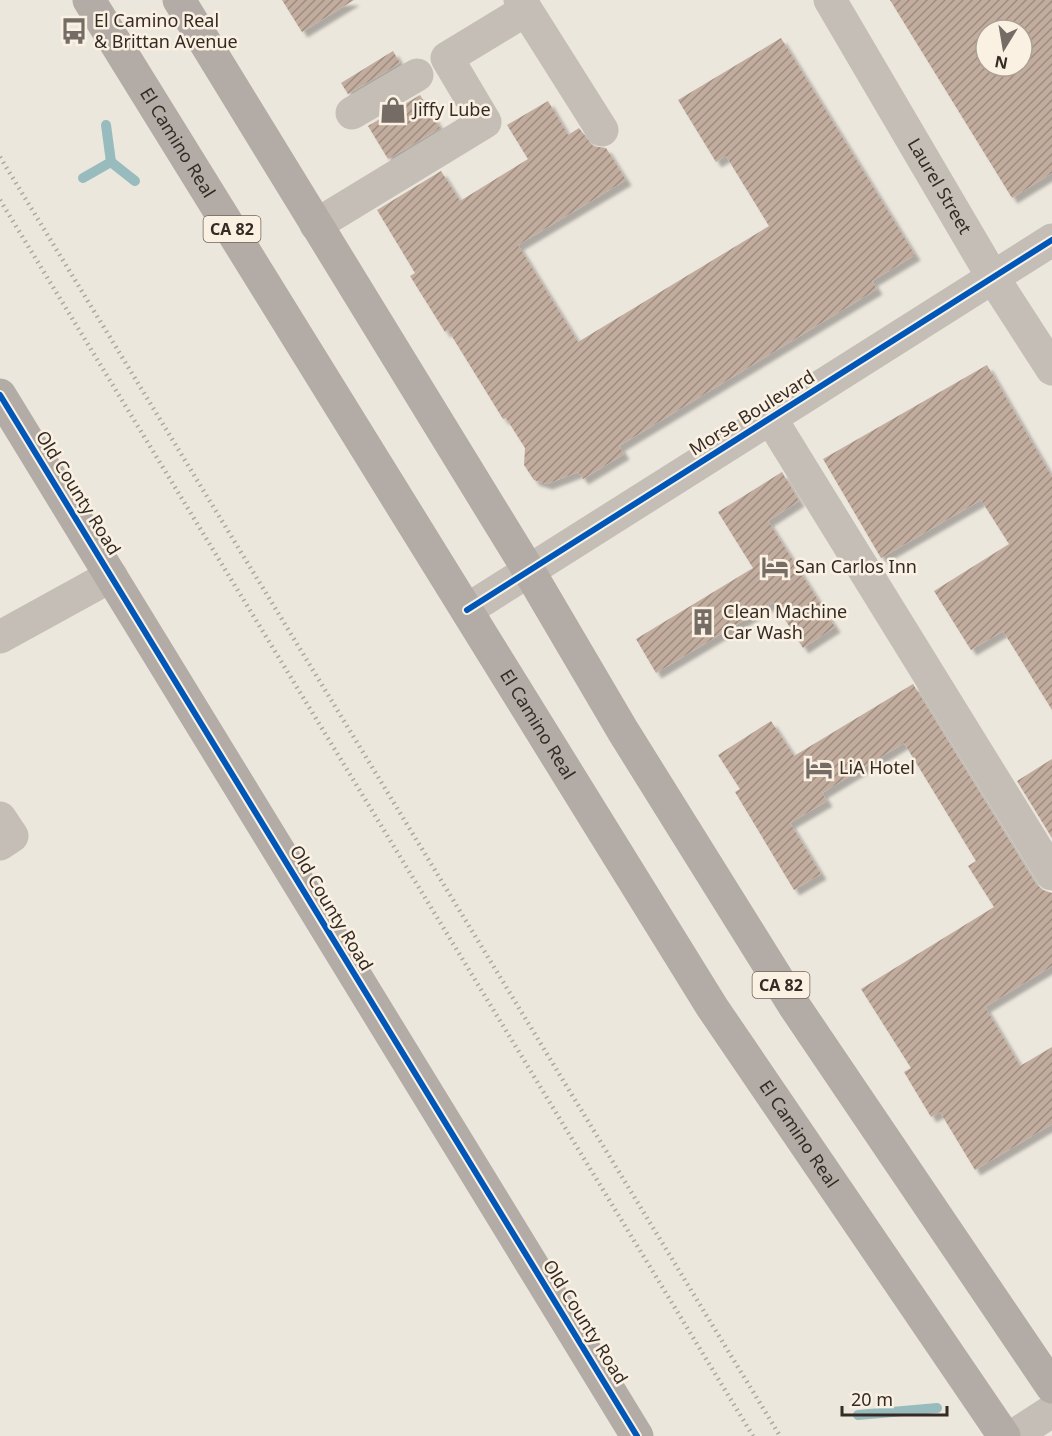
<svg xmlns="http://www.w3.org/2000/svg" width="1052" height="1436" font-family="'Noto Sans',sans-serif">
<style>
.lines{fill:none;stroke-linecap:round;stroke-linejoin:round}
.stream{stroke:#98bcbe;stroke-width:10}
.building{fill:url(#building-hatch);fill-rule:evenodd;filter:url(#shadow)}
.minor{stroke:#c5beb6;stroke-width:33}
.major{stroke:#b3aca6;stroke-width:33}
.rail{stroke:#aca7a1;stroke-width:4.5;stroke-dasharray:1.5 4.5;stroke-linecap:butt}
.cycleway-casing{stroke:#faf1e3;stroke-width:10}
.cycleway{stroke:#0057b8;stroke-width:6}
.labels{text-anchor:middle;stroke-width:5;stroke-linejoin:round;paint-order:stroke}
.shield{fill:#faf1e3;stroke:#70665e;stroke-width:1.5}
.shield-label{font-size:16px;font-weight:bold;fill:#352b25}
.poi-label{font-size:18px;fill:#352b25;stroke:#faf1e3;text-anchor:start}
.street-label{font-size:18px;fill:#352b25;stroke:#faf1e3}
</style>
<defs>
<pattern id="building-hatch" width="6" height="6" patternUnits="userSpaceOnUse" patternTransform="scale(1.5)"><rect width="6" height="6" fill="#c1ac9e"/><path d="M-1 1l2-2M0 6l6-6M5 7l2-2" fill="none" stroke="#9e8c81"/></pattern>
<filter id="shadow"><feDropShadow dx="5.5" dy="5.5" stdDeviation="1.5" flood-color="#0004"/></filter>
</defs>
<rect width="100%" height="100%" fill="#ece7dd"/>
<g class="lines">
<g class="stream">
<polyline points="106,125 111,162"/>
<polyline points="111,162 135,181"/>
<polyline points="83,178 111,162"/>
<polyline points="858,1415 937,1408"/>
</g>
</g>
<g class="building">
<polygon points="282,0 354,0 302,32"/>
<path d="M890,0H1052V173L1012,198ZM986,30H1022V66H986Z"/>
<polygon points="781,38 915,255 872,281 877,289 619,446 624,454 583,479 578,472 547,484 534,480 524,465 525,448 506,418 503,419 448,330 445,332 410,276 415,273 377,210 441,171 460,201 528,159 507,125 548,101 568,135 579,128 593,146 606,148 626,180 518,245 578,342 769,226 726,156 716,162 678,100"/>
<polygon points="393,51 400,63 348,94 341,83"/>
<polygon points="420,95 440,128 388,159 368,126"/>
<polygon points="987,365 1052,477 1052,710 1003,631 971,650 934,591 1009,544 981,500 881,558 823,459"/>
<polygon points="782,472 799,501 768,521 835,627 803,648 774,602 656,673 636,639 753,568 718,512"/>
<polygon points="913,684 1036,884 1043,890 1052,893 1052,966 985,1007 1020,1066 1052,1047 1052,1124 975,1170 940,1112 931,1117 904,1072 911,1068 861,989 994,907 968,866 976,861 904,743 822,793 827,801 790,823 821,874 794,890 735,792 740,789 718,755 771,721 794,756"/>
<polygon points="1052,759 1052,838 1017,781"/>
</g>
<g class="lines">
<g class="minor">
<polyline points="520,0 602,130"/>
<path id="s1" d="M830,0L992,276L1052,369"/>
<polyline points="352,113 417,75"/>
<polyline points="316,225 485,122 447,58 526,10"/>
<polyline points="771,419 1052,874"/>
<polyline points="467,610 1052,240"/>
<polyline points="0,637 111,576"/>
<polyline points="0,818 12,836 0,844"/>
<polyline points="1013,1436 1052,1411"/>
</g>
<g class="major">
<path id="s2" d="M89,0L712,1007L1004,1436"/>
<polyline points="179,0 529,571 623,731 795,1007 1052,1387"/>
<polyline points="0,395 637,1436"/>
</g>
<g class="rail">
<polyline points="0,157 780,1436"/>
<polyline points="0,200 753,1436"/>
</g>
<defs>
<g id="cycleway">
<polyline points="0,395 637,1436"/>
<polyline points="467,610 1052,240"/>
</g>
</defs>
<use href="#cycleway" class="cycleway-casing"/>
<use href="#cycleway" class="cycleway"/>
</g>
<defs>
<symbol id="bus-bare" viewBox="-9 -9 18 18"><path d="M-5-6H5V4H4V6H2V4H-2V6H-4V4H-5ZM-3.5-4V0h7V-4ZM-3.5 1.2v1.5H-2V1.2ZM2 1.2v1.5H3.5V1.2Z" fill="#756d65" stroke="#faf1e3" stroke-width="2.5" paint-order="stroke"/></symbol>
<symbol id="shop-bare" viewBox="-9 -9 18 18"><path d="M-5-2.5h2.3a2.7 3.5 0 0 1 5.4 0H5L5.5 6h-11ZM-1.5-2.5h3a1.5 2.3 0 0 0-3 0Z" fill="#756d65" stroke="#faf1e3" stroke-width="2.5" paint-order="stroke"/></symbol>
<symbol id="hotel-bare" viewBox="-9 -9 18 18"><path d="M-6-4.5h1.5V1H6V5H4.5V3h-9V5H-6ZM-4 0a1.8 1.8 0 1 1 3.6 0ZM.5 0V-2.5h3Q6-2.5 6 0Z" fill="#756d65" stroke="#faf1e3" stroke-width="2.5" paint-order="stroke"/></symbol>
<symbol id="building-bare" viewBox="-9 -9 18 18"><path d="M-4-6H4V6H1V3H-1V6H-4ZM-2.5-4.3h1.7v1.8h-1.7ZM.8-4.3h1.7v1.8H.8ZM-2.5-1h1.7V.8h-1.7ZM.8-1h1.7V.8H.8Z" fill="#756d65" stroke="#faf1e3" stroke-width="2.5" paint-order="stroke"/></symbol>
</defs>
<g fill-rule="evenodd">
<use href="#bus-bare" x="55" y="12" width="38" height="38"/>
<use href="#shop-bare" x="374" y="91" width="38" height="38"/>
<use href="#hotel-bare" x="756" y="548" width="38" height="38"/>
<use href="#building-bare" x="684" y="603" width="38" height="38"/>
<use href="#hotel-bare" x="800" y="749" width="38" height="38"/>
</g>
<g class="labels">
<g class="shield">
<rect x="203.5" y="216" width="57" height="26" rx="4.5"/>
<rect x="752.5" y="972" width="57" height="26" rx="4.5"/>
</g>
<g class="shield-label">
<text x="232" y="235">CA 82</text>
<text x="781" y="991">CA 82</text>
</g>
<g class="poi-label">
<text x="94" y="27">El Camino Real<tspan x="94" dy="21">&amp; Brittan Avenue</tspan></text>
<text x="413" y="116">Jiffy Lube</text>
<text x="795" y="573">San Carlos Inn</text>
<text x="723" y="618">Clean Machine<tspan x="723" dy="21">Car Wash</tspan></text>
<text x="839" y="774">LiA Hotel</text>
</g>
<g class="street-label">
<text dy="6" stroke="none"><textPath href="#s2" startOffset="168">El Camino Real</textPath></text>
<text dy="6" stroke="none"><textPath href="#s1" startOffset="216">Laurel Street</textPath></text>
<text transform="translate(752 413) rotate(-32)" y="6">Morse Boulevard</text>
<text transform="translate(78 493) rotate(58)" y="6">Old County Road</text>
<text dy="6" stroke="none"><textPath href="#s2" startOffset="852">El Camino Real</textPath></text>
<text transform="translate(331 908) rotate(59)" y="6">Old County Road</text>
<text dy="6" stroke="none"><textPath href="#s2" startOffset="1338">El Camino Real</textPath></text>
<text transform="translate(585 1322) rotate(58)" y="6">Old County Road</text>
</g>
</g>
<g transform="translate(1004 48) rotate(191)"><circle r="28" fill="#faf1e3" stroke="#aba297" stroke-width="1.5"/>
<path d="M0-4.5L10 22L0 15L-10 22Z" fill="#756d65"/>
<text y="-9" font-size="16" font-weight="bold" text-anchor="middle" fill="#352b25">N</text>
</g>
<path d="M842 1406v9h105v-9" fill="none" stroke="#352b25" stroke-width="3"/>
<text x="851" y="1406" font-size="18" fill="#352b25" stroke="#faf1e3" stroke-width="4.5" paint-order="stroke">20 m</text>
</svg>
